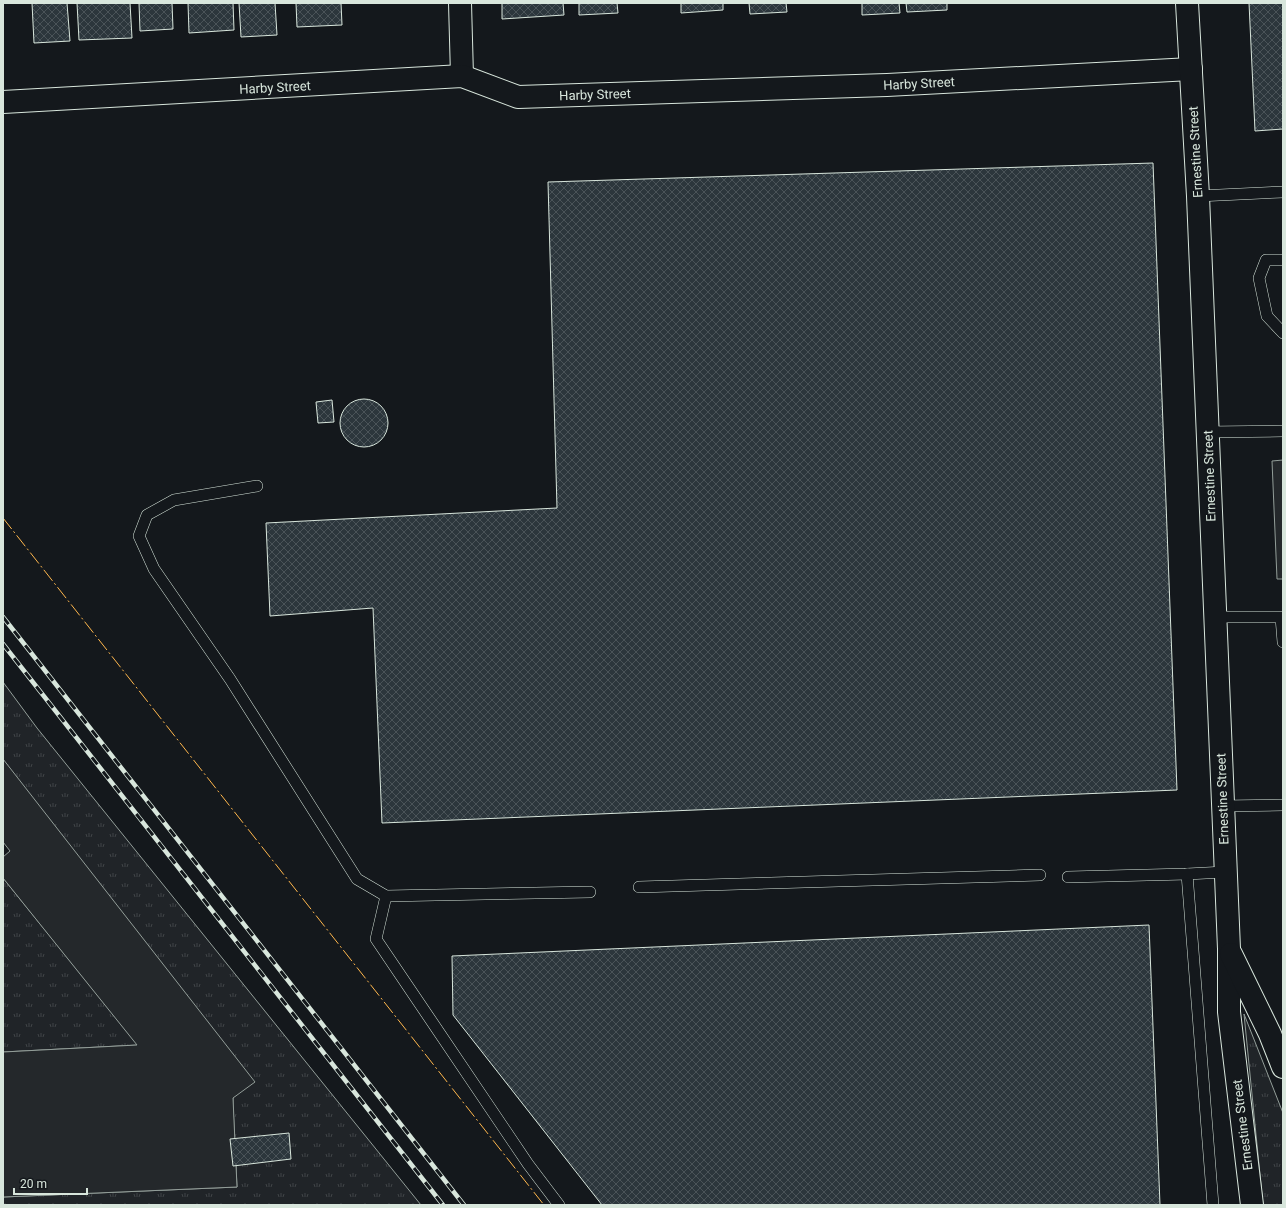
<svg xmlns="http://www.w3.org/2000/svg" width="1286" height="1208" font-family="Roboto,sans-serif">
<style>
.grass{fill:url(#grass-tufts);stroke:#939e99}
.parking{fill:#24282b;stroke:#939e99}
.building{fill:url(#building-cross-hatch);stroke:#d8e6dc}
.lines{fill:none;stroke-linecap:round;stroke-linejoin:round}
.service-casing{stroke:#d8e6dc;stroke-width:12}
.minor-casing{stroke:#d8e6dc;stroke-width:24}
.secondary-casing{stroke:#d8e6dc;stroke-width:24}
.service{stroke:#14181c;stroke-width:11}
.minor{stroke:#14181c;stroke-width:22}
.secondary{stroke:#14181c;stroke-width:22}
.rail-casing{stroke:#d8e6dc;stroke-width:4.5}
.rail{stroke:#14181c;stroke-width:3;stroke-dasharray:9;stroke-linecap:butt}
.power{stroke:#ffb74d;stroke-width:1;stroke-dasharray:14 3 2 3;stroke-linecap:butt}
.labels{text-anchor:middle;stroke-width:3;stroke-linejoin:round;paint-order:stroke}
.street-label{font-size:13px;fill:#d8e6dc;stroke:#14181c}
</style>
<defs>
<pattern id="grass-tufts" width="24" height="20" patternUnits="userSpaceOnUse"><rect width="24" height="20" fill="#202428"/><path d="M3 7l-1-3M5 7V3M7 7l1-3M15 17l-1-3M17 17v-4M19 17l1-3" fill="none" stroke="#404447"/></pattern>
<pattern id="building-cross-hatch" width="8" height="8" patternUnits="userSpaceOnUse"><rect width="8" height="8" fill="#2c363c"/><path d="M0 0l8 8M0 8l8-8" fill="none" stroke="#4a5358"/></pattern>
</defs>
<rect width="100%" height="100%" fill="#14181c"/>
<g class="grass">
<polygon points="3,682 37,728 421,1205 3,1205 3,1197 237,1187 233,1106 233,1098 235,1096 3,760"/>
<polygon points="3,878 138,1045 3,1052"/>
<polygon points="1244,1014 1283,1113 1283,1205 1263,1205"/>
</g>
<g class="parking">
<polygon points="1283,460 1283,579 1277,579 1272,461"/>
<polygon points="3,759 255,1082 233,1098 237,1187 3,1197 3,1052 137,1045 3,878 3,857 10,851 3,842"/>
</g>
<g class="building">
<polygon points="32,3 67,3 70,41 34,43"/>
<polygon points="77,3 130,3 132,38 79,40"/>
<polygon points="139,3 172,3 173,29 140,31"/>
<polygon points="188,3 233,3 234,30 189,33"/>
<polygon points="239,3 275,3 277,35 241,37"/>
<polygon points="296,3 341,3 342,25 297,27"/>
<polygon points="502,3 563,3 564,15 502,19"/>
<polygon points="579,3 617,3 618,13 579,15"/>
<polygon points="681,3 723,3 723,10 681,13"/>
<polygon points="749,3 786,3 787,12 750,14"/>
<polygon points="862,3 899,3 900,13 862,15"/>
<polygon points="906,3 947,3 947,10 907,12"/>
<polygon points="1249,3 1283,3 1283,129 1255,131"/>
<polygon points="1153,163 1177,790 382,823 373,608 270,616 266,523 557,508 548,182"/>
<circle cx="364" cy="423" r="24"/>
<polygon points="332,400 334,422 318,423 316,402"/>
<polygon points="1149,925 1160,1205 602,1205 453,1015 452,956"/>
<polygon points="289,1133 291,1159 233,1166 230,1139"/>
</g>
<g class="lines">
<defs>
<g id="service">
<polyline points="1198,196 1283,192"/>
<polyline points="1283,260 1266,260 1259,278 1267,316 1283,333"/>
<polyline points="1207,432 1283,431"/>
<polyline points="257,486 174,500 147,515 139,536 154,569 230,679 357,879 386,896 590,892"/>
<polyline points="1215,617 1281,617 1283,642"/>
<polyline points="1222,806 1283,805"/>
<polyline points="1187,874 1213,1205"/>
<polyline points="1068,877 1187,874 1225,872"/>
<polyline points="639,887 1040,875"/>
<polyline points="386,896 376,939 528,1164 559,1205"/>
</g>
<g id="minor">
<polyline points="460,3 462,76"/>
<polyline points="3,102 462,76 518,97 887,85 1191,69"/>
</g>
<g id="secondary">
<polyline points="1187,3 1198,196 1229,949 1229,1012 1252,1205"/>
<polyline points="1231,954 1270,1034 1283,1067"/>
</g>
</defs>
<use href="#service" class="service-casing"/>
<use href="#minor" class="minor-casing"/>
<use href="#secondary" class="secondary-casing"/>
<use href="#service" class="service"/>
<use href="#minor" class="minor"/>
<use href="#secondary" class="secondary"/>
<defs>
<g id="rail">
<polyline points="3,617 464,1205"/>
<polyline points="3,644 443,1205"/>
</g>
</defs>
<use href="#rail" class="rail-casing"/>
<use href="#rail" class="rail"/>
<polyline class="power" points="3,518 544,1205"/>
</g>
<g class="labels">
<g class="street-label">
<text transform="translate(919 83) rotate(-3)" y="5">Harby Street</text>
<text transform="translate(275 87) rotate(-3)" y="5">Harby Street</text>
<text transform="translate(595 94) rotate(-2)" y="5">Harby Street</text>
<text transform="translate(1195 152) rotate(-93)" y="5">Ernestine Street</text>
<text transform="translate(1209 476) rotate(-92)" y="5">Ernestine Street</text>
<text transform="translate(1222 799) rotate(-92)" y="5">Ernestine Street</text>
<text transform="translate(1242 1125) rotate(-97)" y="5">Ernestine Street</text>
</g>
</g>
<rect width="1286" height="1208" fill="none" stroke="#d8e6dc" stroke-width="8"/>
<path d="M14 1188v6h73v-6" fill="none" stroke="#d8e6dc" stroke-width="2"/>
<text x="20" y="1188" font-size="12" fill="#d8e6dc" stroke="#14181c" stroke-width="3" paint-order="stroke">20 m</text>
</svg>
